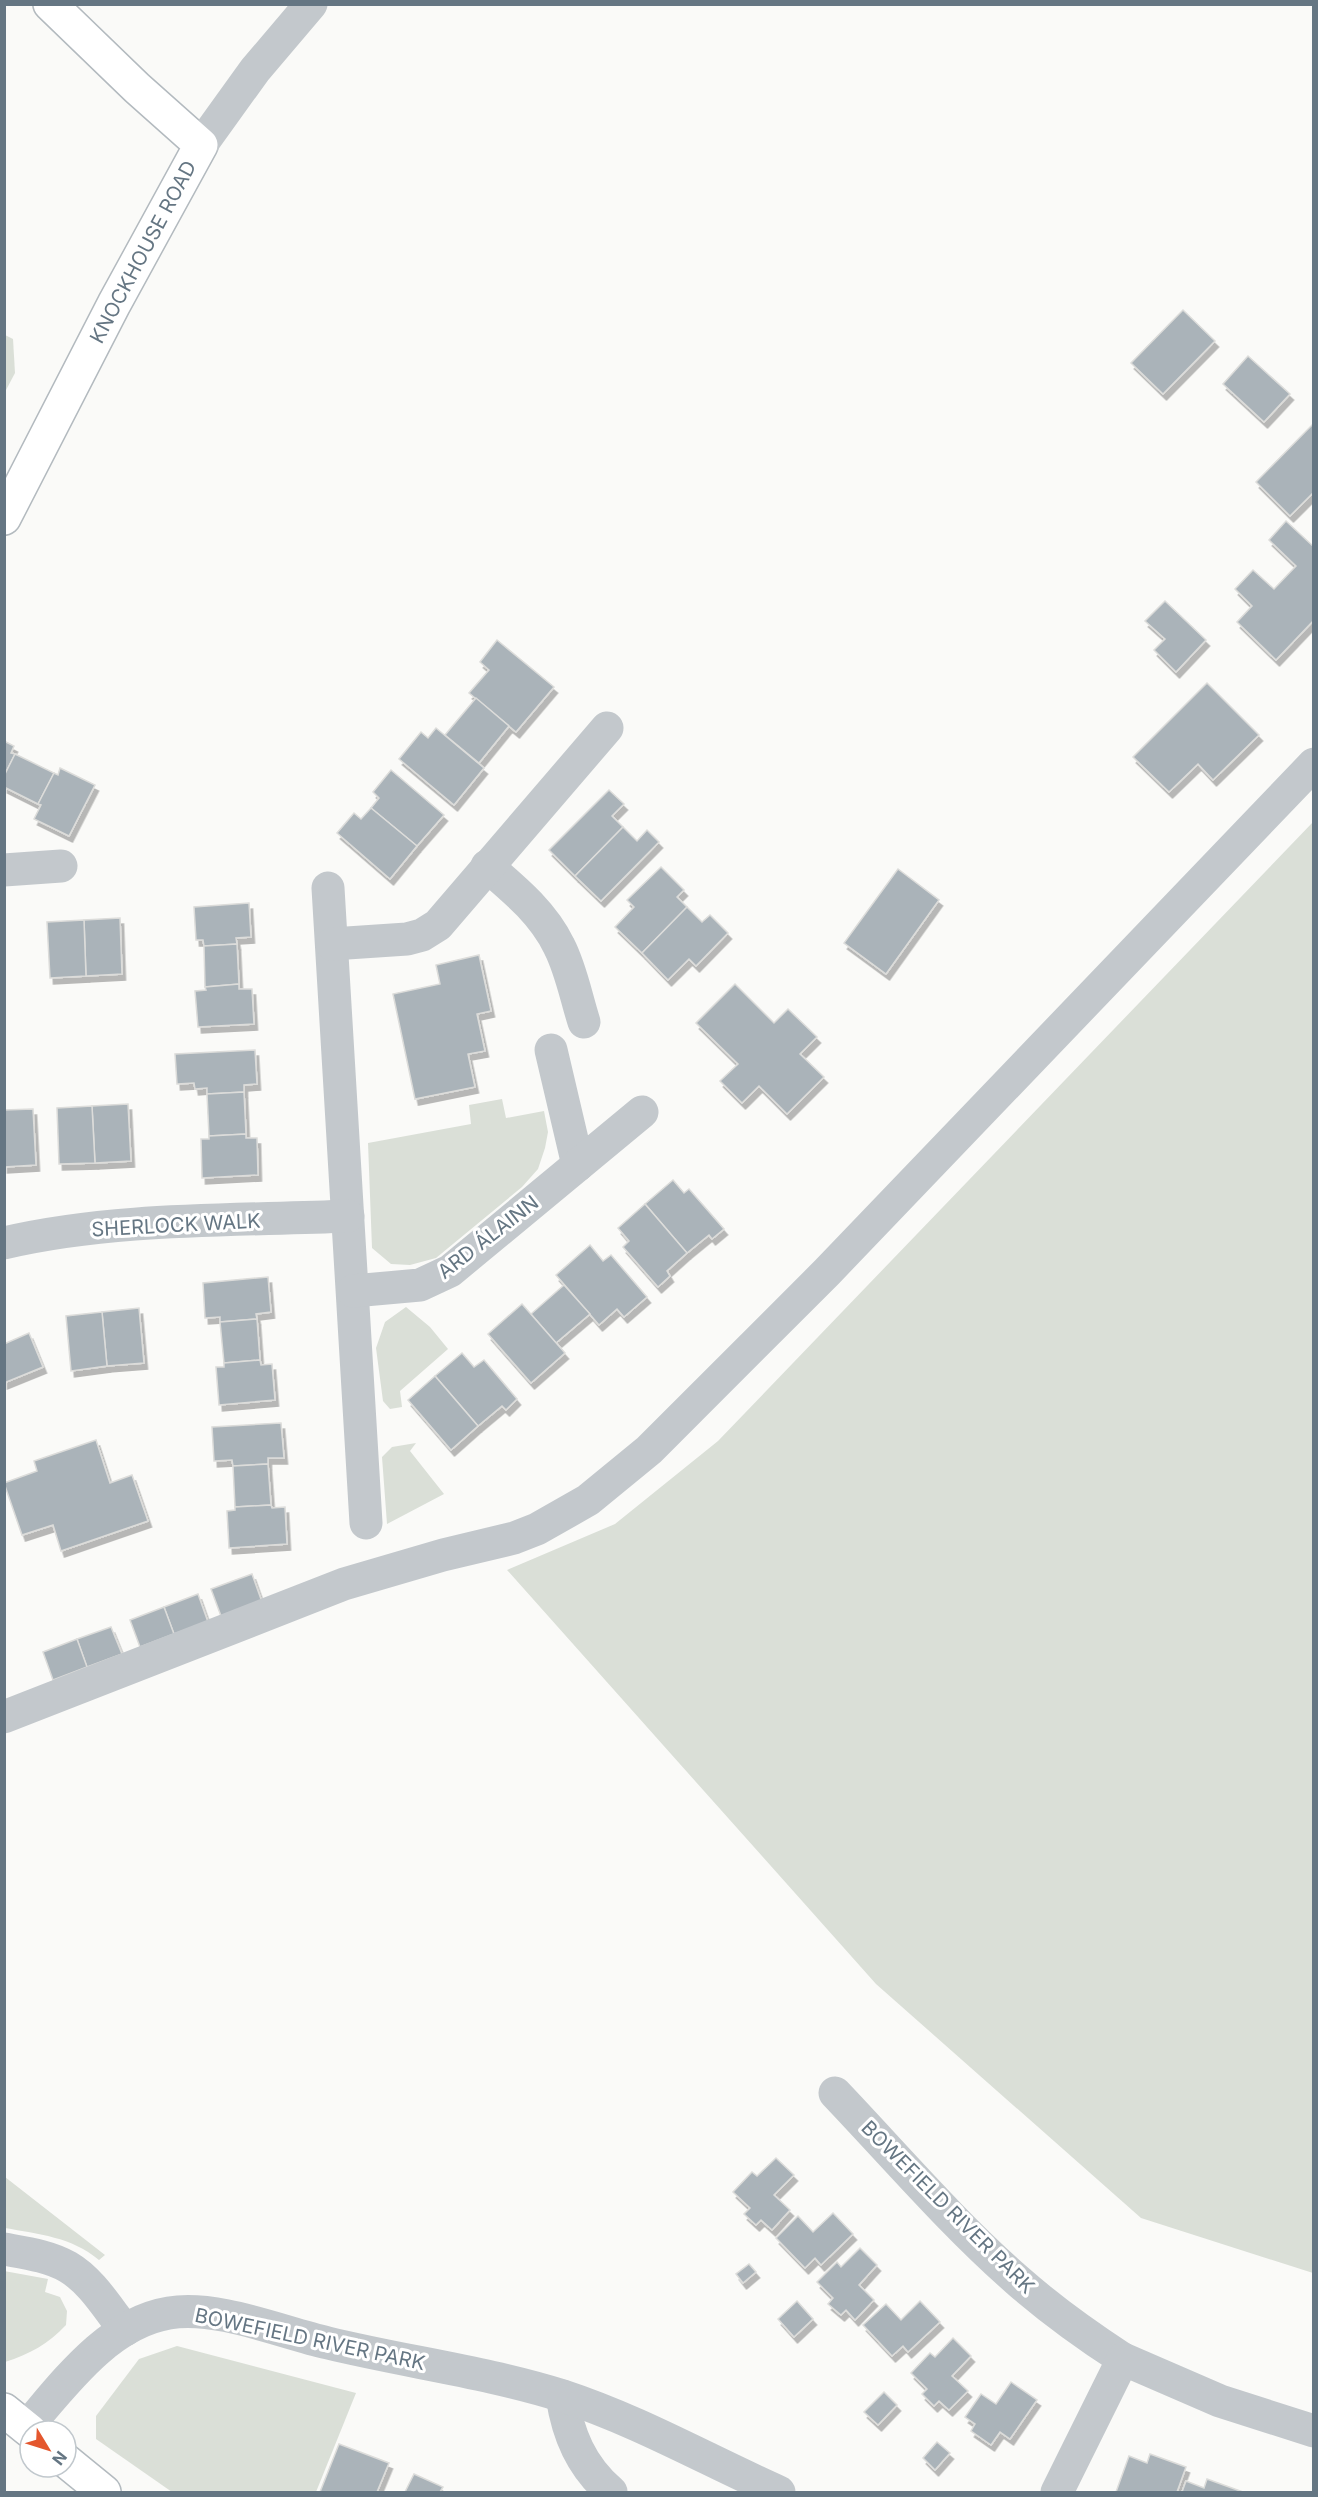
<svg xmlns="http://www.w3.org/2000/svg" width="1318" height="2497" font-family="Inter,sans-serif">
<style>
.green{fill:#dadfd7}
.building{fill:#aab3b9;stroke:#dcdcda;stroke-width:1.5;filter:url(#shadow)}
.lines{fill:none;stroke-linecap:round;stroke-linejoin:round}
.secondary-casing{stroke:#b3babf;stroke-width:36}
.street{stroke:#c3c8cc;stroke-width:33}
.secondary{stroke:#fff;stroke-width:33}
.labels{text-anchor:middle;stroke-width:6;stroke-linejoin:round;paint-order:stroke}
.street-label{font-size:20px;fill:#657683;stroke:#fff}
</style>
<defs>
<filter id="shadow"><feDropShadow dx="3.5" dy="6" stdDeviation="0" flood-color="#0004"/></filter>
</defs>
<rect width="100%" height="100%" fill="#fafaf8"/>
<g class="green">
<polygon points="5,335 13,339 15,373 5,392"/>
<polygon points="1313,822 1313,2273 1141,2218 876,1984 507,1570 615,1524 718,1441"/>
<polygon points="502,1099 506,1118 544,1111 548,1132 545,1148 538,1169 522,1187 436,1258 410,1265 391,1264 372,1248 368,1143 471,1124 469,1105"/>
<polygon points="406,1307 430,1327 448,1349 400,1391 402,1407 390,1409 383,1401 376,1348 385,1322"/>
<polygon points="416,1443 410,1451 444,1494 387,1524 382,1457 392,1447"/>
<path d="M5,2177L105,2255L99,2260C72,2237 38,2234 5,2228Z"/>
<path d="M4,2271L48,2279L45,2292L60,2297L67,2311L66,2325C48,2344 30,2354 5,2362Z"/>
<polygon points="177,2346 356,2393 316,2492 172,2492 96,2439 96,2416 139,2359"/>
</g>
<g class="building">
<polygon points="1183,310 1215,341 1163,394 1131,363"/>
<polygon points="1248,356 1290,394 1264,422 1223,384"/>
<polygon points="1314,423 1314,492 1290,516 1256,482"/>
<polygon points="1286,521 1314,547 1314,620 1276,660 1237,622 1252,606 1235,589 1253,570 1274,589 1296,566 1269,540"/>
<polygon points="1165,601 1206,640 1176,672 1154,650 1165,639 1145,621"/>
<polygon points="497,640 554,687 516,732 469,693 489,670 480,662"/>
<polygon points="1207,683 1259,735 1213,780 1198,764 1169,792 1133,757"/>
<polygon points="476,698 509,726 479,763 445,735"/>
<polygon points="436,728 484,768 454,805 399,759 421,732 428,738"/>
<polygon points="4,741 14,746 11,753 15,754 4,776"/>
<polygon points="15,754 54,773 38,804 4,787 4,776"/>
<polygon points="60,768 95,785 69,836 34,819 41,805 38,804 54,773 58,775"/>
<polygon points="391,770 444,815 417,846 371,808 379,798 373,792"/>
<polygon points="609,790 624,804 612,816 623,827 575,876 549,850"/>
<polygon points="371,808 417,846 390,879 337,833 354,813 361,819"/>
<polygon points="623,827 637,841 647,830 659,842 601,901 575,876"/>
<polygon points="661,867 684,890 677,897 687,907 642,953 615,927 634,907 627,900"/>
<polygon points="898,869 939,900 886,974 844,943"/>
<polygon points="249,903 251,937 236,938 237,944 204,946 203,940 196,940 194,907"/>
<polygon points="687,907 702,922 710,915 728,933 696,966 689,959 668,980 642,953"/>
<polygon points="120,918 122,974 86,976 84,920"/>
<polygon points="84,920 86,976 50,978 47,922"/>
<polygon points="237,944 239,984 205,987 204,946"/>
<polygon points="479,955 491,1011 477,1014 485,1051 468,1054 475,1087 415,1099 393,994 440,984 436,965"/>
<polygon points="239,984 239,989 252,989 254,1024 198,1027 195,991 206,990 205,987"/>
<polygon points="735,984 774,1023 788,1009 817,1037 800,1054 824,1077 787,1114 759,1086 742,1103 720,1081 738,1064 696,1023"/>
<polygon points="255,1050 257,1084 244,1085 244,1092 207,1094 207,1088 195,1089 194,1083 177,1084 175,1054"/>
<polygon points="244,1092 246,1134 209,1136 207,1094"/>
<polygon points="128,1104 131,1161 95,1163 92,1106"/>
<polygon points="92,1106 95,1163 59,1164 57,1108"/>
<polygon points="33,1109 36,1165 4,1167 4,1110"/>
<polygon points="246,1134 246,1138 257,1138 258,1175 202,1178 201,1139 209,1139 209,1136"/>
<polygon points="673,1180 684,1193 689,1189 724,1229 712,1239 709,1235 687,1253 645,1204"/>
<polygon points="645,1204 687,1253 667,1271 670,1276 658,1287 623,1247 629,1241 618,1228"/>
<polygon points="590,1245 603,1261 611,1255 647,1297 624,1317 617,1309 599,1325 556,1275"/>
<polygon points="268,1277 271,1312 256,1314 257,1319 220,1322 220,1317 205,1318 203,1283"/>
<polygon points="564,1285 590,1314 556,1343 531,1314"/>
<polygon points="522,1304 565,1353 531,1383 488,1334"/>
<polygon points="139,1308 144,1363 107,1366 102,1312"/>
<polygon points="102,1312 107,1366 71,1371 66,1316"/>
<polygon points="257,1319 260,1360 224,1363 220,1322"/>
<polygon points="29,1333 43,1367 4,1383 4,1344"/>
<polygon points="462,1353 474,1367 484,1360 517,1399 506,1410 502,1406 478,1426 435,1376"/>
<polygon points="260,1360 261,1365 272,1364 275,1400 219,1405 216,1367 224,1367 224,1363"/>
<polygon points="435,1376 478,1426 451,1450 408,1400"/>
<polygon points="281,1423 284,1458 268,1458 268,1464 233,1466 232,1460 214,1461 212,1427"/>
<polygon points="96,1440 110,1483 132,1475 148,1521 61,1551 53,1525 22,1535 4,1483 37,1471 34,1461"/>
<polygon points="268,1464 271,1505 235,1507 233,1466"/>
<polygon points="271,1505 272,1508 285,1507 287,1544 229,1548 227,1511 235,1510 235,1507"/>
<polygon points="252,1574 262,1602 221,1616 211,1589"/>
<polygon points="198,1594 208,1622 174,1634 164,1607"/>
<polygon points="164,1607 174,1634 140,1647 130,1620"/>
<polygon points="111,1627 122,1654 87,1667 77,1639"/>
<polygon points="77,1639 87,1667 53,1680 43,1652"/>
<polygon points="776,2158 794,2175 774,2195 790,2210 772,2230 761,2220 756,2225 744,2214 750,2208 733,2192 752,2172 757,2176"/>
<polygon points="833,2213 853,2234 821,2265 815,2258 805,2268 776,2238 798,2216 813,2232"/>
<polygon points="860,2248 877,2265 859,2285 874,2300 855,2320 846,2310 841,2315 828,2304 833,2298 817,2282 837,2262 841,2267"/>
<polygon points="749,2264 756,2272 743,2283 736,2274"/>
<polygon points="797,2301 813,2319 794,2337 778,2319"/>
<polygon points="920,2301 940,2322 908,2352 903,2346 892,2356 863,2325 886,2304 901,2320"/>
<polygon points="953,2338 971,2356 952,2376 968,2391 949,2410 939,2401 934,2406 922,2394 927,2389 911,2373 930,2353 935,2357"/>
<polygon points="1011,2382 1037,2400 1010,2439 1000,2432 991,2445 971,2431 975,2424 965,2417 981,2394 996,2404"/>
<polygon points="884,2392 897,2405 878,2425 864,2412"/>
<polygon points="937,2442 950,2453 935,2470 923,2458"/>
<polygon points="339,2444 389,2463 377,2492 320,2492"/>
<polygon points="1150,2454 1186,2467 1177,2492 1116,2492 1129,2456 1147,2463"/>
<polygon points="414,2474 443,2487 440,2492 405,2492"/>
<polygon points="1207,2479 1243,2492 1182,2492 1186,2481 1204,2488"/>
</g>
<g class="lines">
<defs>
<g id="secondary">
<polyline points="4,518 114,304 201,145 137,88 50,4"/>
<polyline points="4,2410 30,2431"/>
<polyline points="66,2461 104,2492"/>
</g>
</defs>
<use href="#secondary" class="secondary-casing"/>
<g class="street">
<polyline points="201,145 255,70 311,4"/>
<path d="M487,866C515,890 543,913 559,946C571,969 576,997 584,1022"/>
<polyline points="4,870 61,866"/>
<polyline points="328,888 366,1523"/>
<polyline points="332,944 407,939 422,935 438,925 607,728"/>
<polyline points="551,1050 578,1165"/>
<path d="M4,1243C115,1217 235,1221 348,1216"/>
<polyline points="353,1291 420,1285 450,1271 642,1112"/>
<polyline points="4,1717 344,1584 443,1555 514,1538 537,1529 588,1500 649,1450 827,1272 1314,764"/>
<path d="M835,2093C895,2156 952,2223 1017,2280C1050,2309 1086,2335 1123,2359"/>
<path d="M4,2249C26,2253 49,2256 68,2267C92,2281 108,2309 125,2330"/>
<path d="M562,2396C568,2435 581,2466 611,2492"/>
<path d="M26,2428C64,2384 108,2323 169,2313C218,2305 280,2332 328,2343C406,2362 487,2372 563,2396C639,2421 707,2460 779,2492"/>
<polyline points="1057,2492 1123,2359 1220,2401 1314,2431"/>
</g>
<use href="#secondary" class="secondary"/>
</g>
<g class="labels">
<g class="street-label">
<text transform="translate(143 252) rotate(-62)" y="7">KNOCKHOUSE ROAD</text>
<text transform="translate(176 1225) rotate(-3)" y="7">SHERLOCK WALK</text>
<text transform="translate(488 1237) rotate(-38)" y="7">ARD ÁLAINN</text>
<text transform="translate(948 2207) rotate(45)" y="7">BOWEFIELD RIVER PARK</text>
<text transform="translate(310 2339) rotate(12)" y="7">BOWEFIELD RIVER PARK</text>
</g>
</g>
<rect width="1318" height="2497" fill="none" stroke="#657683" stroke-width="12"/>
<g transform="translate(48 2449) rotate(128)"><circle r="28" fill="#ffffff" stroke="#c1c8cd" stroke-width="1.5"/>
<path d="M0-4.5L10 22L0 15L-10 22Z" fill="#e4572e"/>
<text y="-9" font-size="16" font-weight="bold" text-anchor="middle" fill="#657683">N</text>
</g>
</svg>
